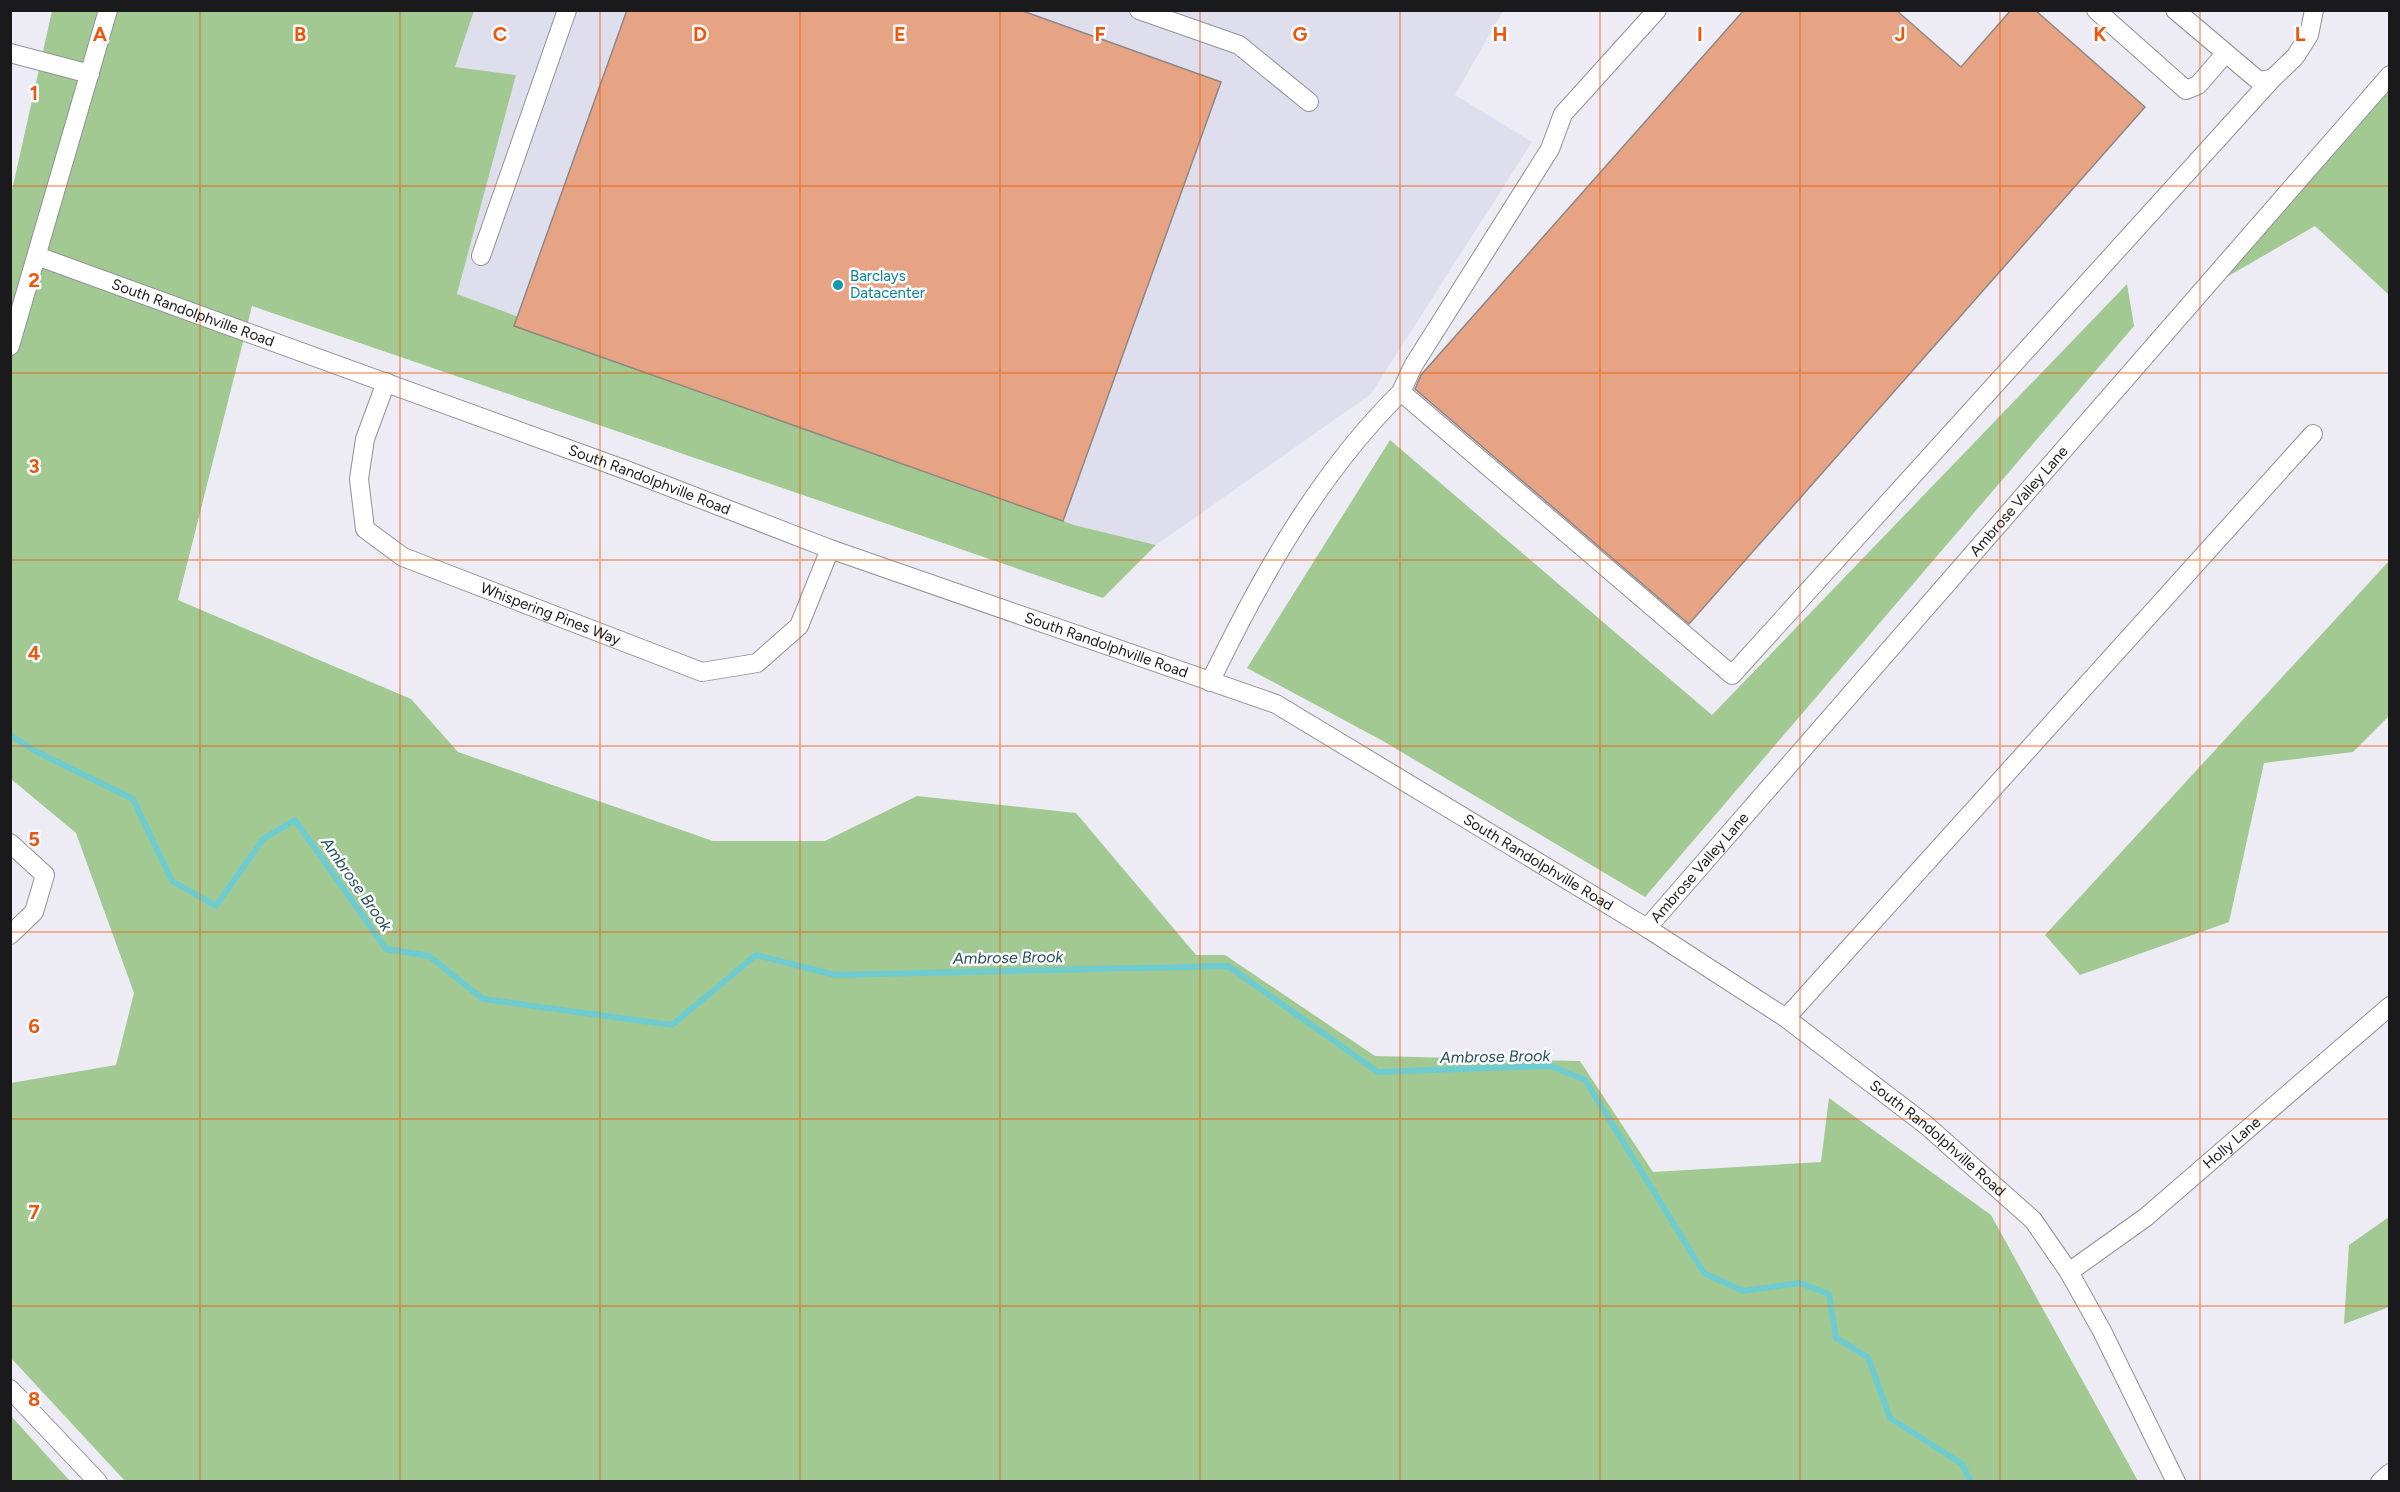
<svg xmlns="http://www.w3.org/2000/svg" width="2400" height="1492" font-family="Figtree,sans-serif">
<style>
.built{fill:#dfdeed}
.green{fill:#a2c992}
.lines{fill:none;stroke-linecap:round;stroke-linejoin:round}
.stream{stroke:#6eccd1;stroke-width:6}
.building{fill:#e6a484;stroke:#8e8784;stroke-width:1.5}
.minor-casing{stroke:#919198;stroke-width:20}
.minor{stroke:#fff;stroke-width:18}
.grid{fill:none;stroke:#e8590c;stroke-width:1.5;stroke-opacity:0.55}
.culture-dot{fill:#0f9aa8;stroke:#fafaff;stroke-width:2}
.labels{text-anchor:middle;stroke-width:5;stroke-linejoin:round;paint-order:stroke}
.culture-label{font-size:15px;fill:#0d838f;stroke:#fafaff;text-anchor:start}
.street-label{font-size:15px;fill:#1a1a1d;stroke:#fafaff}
.water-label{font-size:16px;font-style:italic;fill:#275254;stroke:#fafaff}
.grid-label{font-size:20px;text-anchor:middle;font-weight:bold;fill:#e8590c;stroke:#fafaff;stroke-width:5;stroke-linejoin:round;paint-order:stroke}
</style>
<rect width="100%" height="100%" fill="#edecf4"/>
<polygon class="built" points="474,11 1503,11 1455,95 1532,142 1371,394 1156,545 1074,525 456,294 516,75 455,67"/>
<g class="green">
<polygon points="52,11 474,11 455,67 516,75 457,294 1074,525 1156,545 1103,598 252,306 178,600 411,699 458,752 713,841 825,841 917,796 1076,813 1196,955 1225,955 1375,1056 1580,1061 1653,1172 1821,1162 1829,1098 1991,1215 2138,1481 125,1481 11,1358 11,1083 116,1065 134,993 76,833 11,779 10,199"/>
<polygon points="2389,84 2389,295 2315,226 2225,278"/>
<polygon points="2127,284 2134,326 1645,897 1383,741 1247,668 1390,440 1712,715"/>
<polygon points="2389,561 2389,716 2353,752 2264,763 2229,922 2080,975 2045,935"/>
<polygon points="2389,1217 2389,1307 2344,1324 2349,1245"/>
<polygon points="10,1416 11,1416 70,1481 11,1481"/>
</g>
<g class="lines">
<polyline class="stream" points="10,735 37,752 133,799 172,881 216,906 263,839 295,820 386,949 429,956 483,999 672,1025 756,955 835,975 1228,966 1378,1072 1551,1066 1585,1080 1704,1273 1743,1291 1800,1283 1829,1294 1836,1338 1868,1357 1890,1418 1962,1464 1971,1482"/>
</g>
<g class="building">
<polygon points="627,10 1020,10 1221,82 1063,521 514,326"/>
<polygon points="1744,10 1896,10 1961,67 2011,10 2035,10 2145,107 1689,624 1415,389 1421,375"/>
</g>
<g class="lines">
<defs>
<g id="minor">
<polyline points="1139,10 1239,45 1309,102"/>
<polyline points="1657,10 1563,114 1550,149 1413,366 1401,392 1732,675 2272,79"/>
<polyline points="2096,10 2186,90 2198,85 2225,54"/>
<polyline points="2175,10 2259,81 2272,79 2295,57 2309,35 2314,10"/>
<polyline points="10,53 90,74"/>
<path id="s1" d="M37,256L626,470L830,549L1276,704L1647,928L1786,1018L1926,1125L2033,1220L2069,1272L2102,1331L2176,1482"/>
<polyline points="481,256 567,10"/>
<polyline points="10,346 108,10"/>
<path id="s2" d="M386,382L365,439L359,479L365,529L403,557L702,672L757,663L799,626L830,549"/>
<path d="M1210,682C1261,577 1318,474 1401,392"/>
<polyline points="10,843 45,875 34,912 10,935"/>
<path id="s3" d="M1647,928L2390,75"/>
<polyline points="1786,1018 2313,434"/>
<path id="s4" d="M2069,1272L2146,1217L2390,1006"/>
<polyline points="10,1389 98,1482"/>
<polyline points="2380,1482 2390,1473"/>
</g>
</defs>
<use href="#minor" class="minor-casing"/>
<use href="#minor" class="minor"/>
</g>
<path class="grid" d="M200,10V1482M400,10V1482M600,10V1482M800,10V1482M1000,10V1482M1200,10V1482M1400,10V1482M1600,10V1482M1800,10V1482M2000,10V1482M2200,10V1482M10,186H2390M10,373H2390M10,560H2390M10,746H2390M10,932H2390M10,1119H2390M10,1306H2390"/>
<circle class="culture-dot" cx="838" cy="285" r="6"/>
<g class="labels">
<g class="culture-label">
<text x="850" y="281">Barclays<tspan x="850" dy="17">Datacenter</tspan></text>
</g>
<g class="street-label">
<text dy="5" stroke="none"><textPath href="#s1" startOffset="166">South Randolphville Road</textPath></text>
<text dy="5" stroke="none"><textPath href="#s1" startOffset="652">South Randolphville Road</textPath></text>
<text dy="5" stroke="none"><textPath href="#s3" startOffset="566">Ambrose Valley Lane</textPath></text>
<text dy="5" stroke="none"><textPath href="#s2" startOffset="357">Whispering Pines Way</textPath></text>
<text dy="5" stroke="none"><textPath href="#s1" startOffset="1138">South Randolphville Road</textPath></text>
<text dy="5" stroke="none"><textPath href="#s1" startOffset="1624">South Randolphville Road</textPath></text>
<text dy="5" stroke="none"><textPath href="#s3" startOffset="80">Ambrose Valley Lane</textPath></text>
<text dy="5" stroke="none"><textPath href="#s1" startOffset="2110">South Randolphville Road</textPath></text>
<text dy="5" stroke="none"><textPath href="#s4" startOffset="208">Holly Lane</textPath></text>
</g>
<g class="water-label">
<text transform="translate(357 884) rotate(55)" y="6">Ambrose Brook</text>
<text transform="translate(1008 957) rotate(-1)" y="6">Ambrose Brook</text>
<text transform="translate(1495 1056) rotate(-1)" y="6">Ambrose Brook</text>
</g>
</g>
<g class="grid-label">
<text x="100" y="41">A</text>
<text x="300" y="41">B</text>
<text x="500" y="41">C</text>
<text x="700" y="41">D</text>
<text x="900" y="41">E</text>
<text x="1100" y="41">F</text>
<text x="1300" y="41">G</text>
<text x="1500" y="41">H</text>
<text x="1700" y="41">I</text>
<text x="1900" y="41">J</text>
<text x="2100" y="41">K</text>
<text x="2300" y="41">L</text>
<text x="34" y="100">1</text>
<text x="34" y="287">2</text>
<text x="34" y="473">3</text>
<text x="34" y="660">4</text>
<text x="34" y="846">5</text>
<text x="34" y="1033">6</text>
<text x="34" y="1219">7</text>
<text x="34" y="1406">8</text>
</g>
<rect width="2400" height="1492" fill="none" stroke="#1a1a1d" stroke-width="24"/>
</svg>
